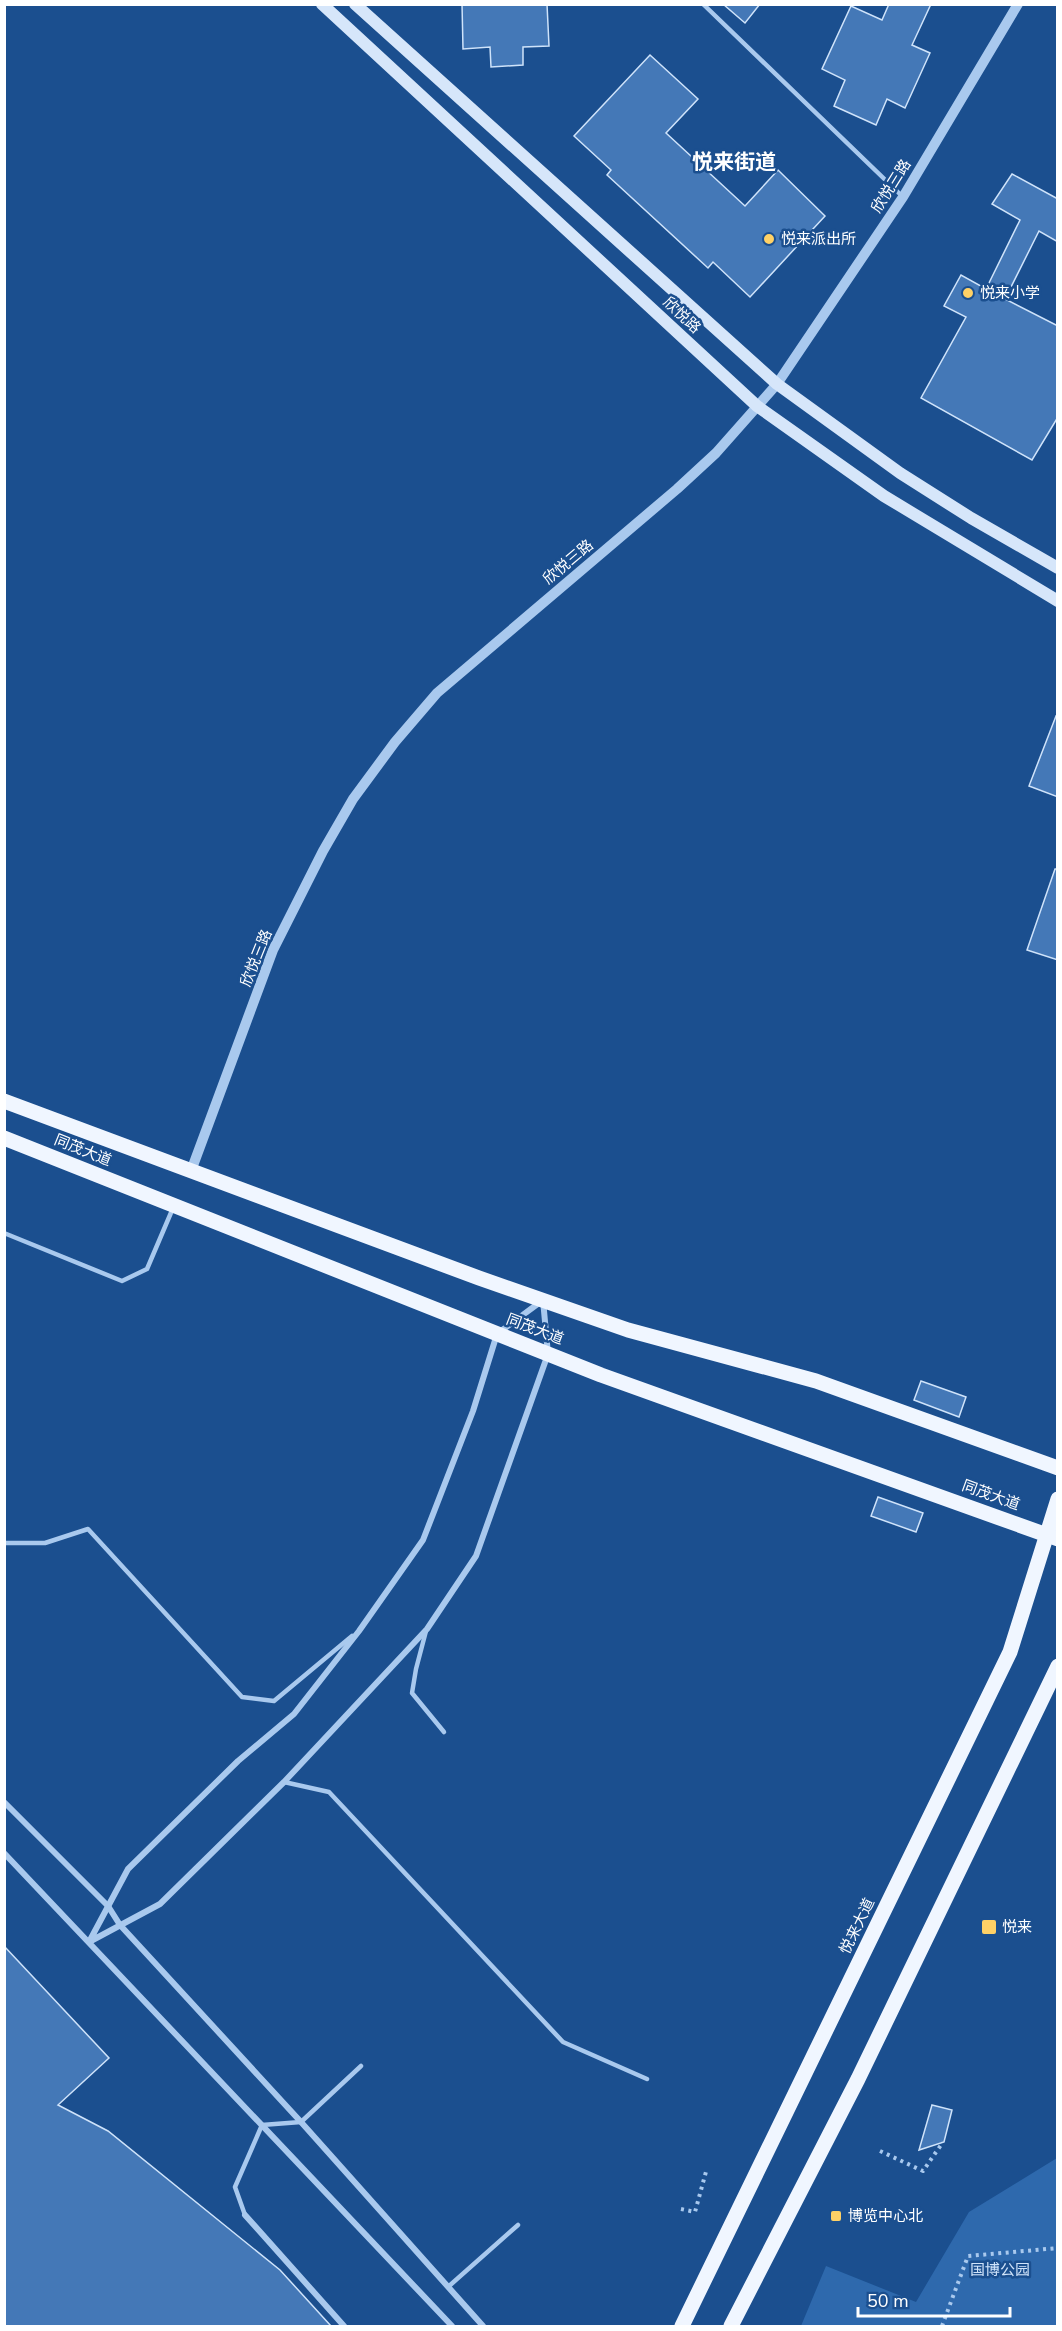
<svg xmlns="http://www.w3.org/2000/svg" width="1062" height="2331" font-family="'Nunito Sans','Noto Sans SC',sans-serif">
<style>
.green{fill:#2e69ad}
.building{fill:#4478b7;stroke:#cfe3fa;stroke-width:1.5}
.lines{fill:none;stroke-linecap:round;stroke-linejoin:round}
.path{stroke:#a9c9ee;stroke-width:4;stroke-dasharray:3 4.5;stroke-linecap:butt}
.service{stroke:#a9c9ee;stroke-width:4.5}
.minor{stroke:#a9c9ee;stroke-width:6}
.tertiary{stroke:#a9c9ee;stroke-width:10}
.secondary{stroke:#d6e6fa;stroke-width:12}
.primary{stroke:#f0f6ff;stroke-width:15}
.poi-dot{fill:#ffd166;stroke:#1b4f8f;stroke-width:2}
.labels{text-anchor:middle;stroke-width:5;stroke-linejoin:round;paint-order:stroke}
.street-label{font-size:15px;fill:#fff;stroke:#1b4f8f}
.poi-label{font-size:15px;fill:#fff;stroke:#1b4f8f;text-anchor:start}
.park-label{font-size:15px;fill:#cfe3fa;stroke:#1b4f8f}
.district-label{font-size:21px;font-weight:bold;fill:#fff;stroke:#1b4f8f}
</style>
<rect width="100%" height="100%" fill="#1b4f8f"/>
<polygon class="green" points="1057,2158 1057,2326 801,2326 826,2266 916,2302 969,2212"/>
<g class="building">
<polygon points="462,4 547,4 549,46 523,47 523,65 491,67 490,47 463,49"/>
<polygon points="723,4 760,4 745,23"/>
<polygon points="889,4 931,4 912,45 930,53 905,108 887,99 876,125 834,106 845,80 822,69 851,6 882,20"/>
<polygon points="650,55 698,99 666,133 745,206 778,170 825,216 750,297 713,262 708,268 607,175 611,170 574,136"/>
<polygon points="1012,174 1058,199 1058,242 1039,231 1005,299 1058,326 1058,417 1032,460 921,398 966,317 944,306 961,275 986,289 1020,220 992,204"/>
<polygon points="1056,716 1058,717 1058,797 1029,786"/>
<polygon points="1055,869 1058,869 1058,960 1027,950"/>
<polygon points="921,1381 966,1397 959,1417 914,1400"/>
<polygon points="878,1497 923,1513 916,1532 871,1516"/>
<polygon points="4,1946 109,2058 58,2105 108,2131 280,2270 331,2326 4,2326"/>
<polygon points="932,2105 952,2110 944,2142 919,2150"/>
</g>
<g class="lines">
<g class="path">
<polyline points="880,2151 923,2171 943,2142"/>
<polyline points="681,2209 695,2212 707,2168"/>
<polyline points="942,2326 968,2256 1058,2248"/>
</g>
<g class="service">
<polyline points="703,4 903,197"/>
<polyline points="4,1233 122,1281 147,1269 173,1208"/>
<polyline points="4,1543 45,1543 88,1529 242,1697 274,1701 352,1636"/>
<polyline points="426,1631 416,1669 412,1693 444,1732"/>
<polyline points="284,1782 329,1792 563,2042 647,2079"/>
<polyline points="245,2215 235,2187 262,2125 301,2122 361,2066"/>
<polyline points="448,2287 518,2225"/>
</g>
<g class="minor">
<polygon points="543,1300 548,1354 476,1556 427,1629 284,1782 160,1904 89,1942 128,1869 238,1761 294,1714 359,1631 423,1540 473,1411 497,1334"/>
<polyline points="4,1802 108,1906 120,1925 301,2122 483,2326"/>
<polyline points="4,1853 452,2326"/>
<polyline points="245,2215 344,2326"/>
</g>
<polyline class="tertiary" points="191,1171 273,950 323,851 353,799 395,742 437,693 677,489 716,453 777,384 903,197 1018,4"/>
<g class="secondary">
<polyline points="322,4 757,406 884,496 1058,601"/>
<polyline points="355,4 777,384 900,473 971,518 1058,568"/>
</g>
<g class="primary">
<polyline points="4,1101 479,1278 628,1330 816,1381 1058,1468"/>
<polyline points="4,1138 601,1375 1058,1539"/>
<polyline points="682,2326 1010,1652 1058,1499"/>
<polyline points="731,2326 858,2079 1058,1666"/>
</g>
</g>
<g class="poi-dot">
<circle cx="769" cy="239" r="6"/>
<circle cx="968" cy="293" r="6"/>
<rect x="981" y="1919" width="16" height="16" rx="3"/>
<rect x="830" y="2210" width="12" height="12" rx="3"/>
</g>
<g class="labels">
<g class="street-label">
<text transform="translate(891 186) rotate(-58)" y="5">欣悦三路</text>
<text transform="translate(682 315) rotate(43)" y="5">欣悦路</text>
<text transform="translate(568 562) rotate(-40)" y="5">欣悦三路</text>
<text transform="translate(256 958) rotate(-68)" y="5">欣悦三路</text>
<text transform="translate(83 1150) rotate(22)" y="5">同茂大道</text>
<text transform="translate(535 1329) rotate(21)" y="5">同茂大道</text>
<text transform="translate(991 1495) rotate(20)" y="5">同茂大道</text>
<text transform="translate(857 1926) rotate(-64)" y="5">悦来大道</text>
</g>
<g class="poi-label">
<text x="781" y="244">悦来派出所</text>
<text x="980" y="298">悦来小学</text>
<text x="1002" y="1932">悦来</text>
<text x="848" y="2221">博览中心北</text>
</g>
<g class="park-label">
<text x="1000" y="2275">国博公园</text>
</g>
<g class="district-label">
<text x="734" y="169">悦来街道</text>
</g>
</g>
<rect width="1062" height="2331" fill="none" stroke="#ffffff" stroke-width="12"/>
<path d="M858 2307v9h152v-9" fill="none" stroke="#ffffff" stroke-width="3"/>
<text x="867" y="2307" font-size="18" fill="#ffffff" stroke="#1b4f8f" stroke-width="4.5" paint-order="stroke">50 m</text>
</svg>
